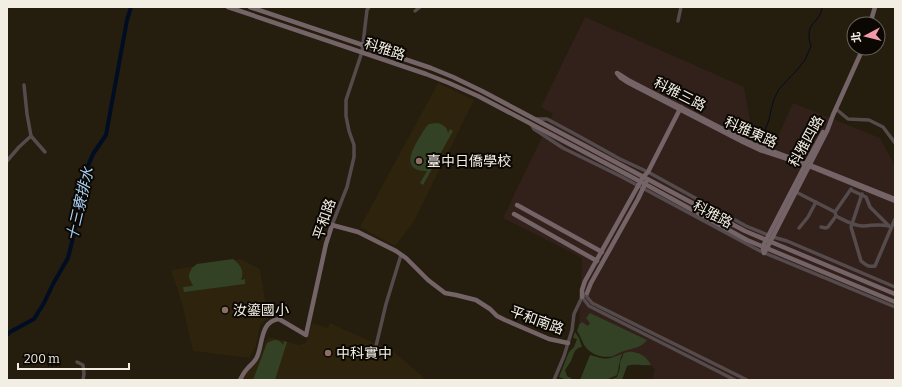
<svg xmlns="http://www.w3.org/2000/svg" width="902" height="387" font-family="Bitter,'Noto Sans TC',serif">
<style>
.industrial{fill:#32211a}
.built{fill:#2e230c}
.green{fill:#334224}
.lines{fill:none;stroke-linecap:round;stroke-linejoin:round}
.stream{stroke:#000d22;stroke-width:1}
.canal{stroke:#000d22;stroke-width:4}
.street{stroke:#554b4d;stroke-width:3.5}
.secondary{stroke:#746468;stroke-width:4.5}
.education-dot{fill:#8d6e63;stroke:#0b0803;stroke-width:1.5}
.labels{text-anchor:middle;stroke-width:4;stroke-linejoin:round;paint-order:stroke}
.street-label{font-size:14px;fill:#f3eee4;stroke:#0b0803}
.poi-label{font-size:14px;fill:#f3eee4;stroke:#0b0803;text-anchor:start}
.water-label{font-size:15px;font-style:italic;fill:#aad1f7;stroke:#0b0803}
</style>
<rect width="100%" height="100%" fill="#251d0d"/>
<polygon class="industrial" points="585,17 744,87 752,131 776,141 793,103 880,138 895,166 895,380 652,380 655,369 637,352 614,358 594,351 579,325 582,258 503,218 553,114 541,107"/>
<g class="built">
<polygon points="438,83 474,100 413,223 395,246 360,227"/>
<polygon points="241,259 260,269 268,318 260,325 256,346 249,358 193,351 182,303 171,270"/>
<polygon points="312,323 328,328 330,323 379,345 389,348 427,380 242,380 243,377 259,358 266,341 269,338 274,338 299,345 306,343"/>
</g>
<g class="green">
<path d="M437,123C443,124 447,127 448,133L450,129L453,131L423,185L420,183L427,171C395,171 418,140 426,127L429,124Z"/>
<path d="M233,259C240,264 245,271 241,280L245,279V284L184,292L183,287L193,286L189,278V274L192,268L197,264Z"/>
<path d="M590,313L647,340C641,348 633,348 624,351C620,352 617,354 613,356C602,359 590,354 584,345C582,341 580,335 577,331L579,325L582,322L588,326L590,323L586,318Z"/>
<path d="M575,332L579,338L582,347C574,348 574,354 571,361C569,364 567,367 565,370L567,376L574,380H567L559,377L569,352L574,347L577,339L573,338Z"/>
<path d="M274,340C278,340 281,341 283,345L284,341L287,342L275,380H253L267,343Z"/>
<path d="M628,352C638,351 646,356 651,365C643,366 633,363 627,366L622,380H609L617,377L620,368V362L624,353Z"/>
<path d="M622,354C619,361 619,368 617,375L606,380H580L590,355C607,360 606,360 622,354Z"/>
</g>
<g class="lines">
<path class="stream" d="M761,140L769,120L771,110L774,99L779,89L796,71L805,60L811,46C803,21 821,24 822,7"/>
<polyline class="canal" points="7,335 10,332 34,319 44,303 53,284 68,258 74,234 83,178 93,154 106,135 127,20 131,7"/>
<g class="street">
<polyline points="415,11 420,7"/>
<polyline points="678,21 681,7"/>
<polyline points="24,85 27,114 31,136 45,152"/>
<polyline points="836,109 848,119 869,120 883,127 895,143"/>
<polyline points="535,119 547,119 575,134 620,159 648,172 746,226 773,237 787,241 895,287"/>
<polyline points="531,124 534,129 563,148 622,177 760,251 895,307"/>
<polyline points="7,161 19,147 31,136"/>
<polyline points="851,190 866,197 870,207 889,226"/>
<path d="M796,192L835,212L836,216C844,220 853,226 863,226C872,225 880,224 889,226"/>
<path d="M862,194L851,227L861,261C866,265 868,267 875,266L895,219"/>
<polyline points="835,212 851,189"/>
<polyline points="332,225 347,187 354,157 354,145 349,131 346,116 346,100 362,52 367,10 369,7"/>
<polyline points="821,227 826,228 828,227 836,216"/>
<polyline points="799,228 808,217 816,202"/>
<polyline points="582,297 589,306 735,380"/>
<polyline points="376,346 386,304 401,255"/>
<polyline points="77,362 83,365 84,374 83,380"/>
<polyline points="554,380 564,356 572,330 574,314 582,297 587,293 587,297 592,303 747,380"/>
</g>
<g class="secondary">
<polyline points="228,7 426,74 449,83 478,96 645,184 747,240 895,302"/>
<polyline points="250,7 431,68 453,77 482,91 745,231 895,294"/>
<polyline points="870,24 875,7"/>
<polyline points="895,199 810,165 761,147 744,140 628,80 617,73 621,78 627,82 743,142 760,150 809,166 895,201"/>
<polyline points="517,205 602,252"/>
<polyline points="514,214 597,261"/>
<polyline points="763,250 763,246 805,165 823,132"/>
<polyline points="764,253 767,248 827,131 833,115 860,55 863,48"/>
<polyline points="587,293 591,283 638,199 646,182"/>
<polyline points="582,297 582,290 585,281 643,177 648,172 681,107"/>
<path d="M240,380C242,376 244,372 247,369C250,365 255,362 257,357C263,344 260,321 279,319L306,335L326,244L332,225L358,232L396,251L406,258L428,280L445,293L456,295L476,300L490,309L497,316L505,320L549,339L568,343"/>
</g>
</g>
<g class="education-dot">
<circle cx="419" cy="161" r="4"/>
<circle cx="225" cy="310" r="4"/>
<circle cx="328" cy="353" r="4"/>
</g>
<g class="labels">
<g class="street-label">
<text transform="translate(385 49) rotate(18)" y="5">科雅路</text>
<text transform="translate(680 94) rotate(27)" y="5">科雅三路</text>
<text transform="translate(751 132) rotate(24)" y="5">科雅東路</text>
<text transform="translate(806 141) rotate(-61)" y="5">科雅四路</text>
<text transform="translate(713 214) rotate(28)" y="5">科雅路</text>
<text transform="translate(324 219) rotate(-71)" y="5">平和路</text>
<text transform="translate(537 320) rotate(20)" y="5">平和南路</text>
</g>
<g class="poi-label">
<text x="427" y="166">臺中日僑學校</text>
<text x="233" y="315">汝鎏國小</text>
<text x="336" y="358">中科實中</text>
</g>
<g class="water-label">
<text transform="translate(80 204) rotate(-77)" y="5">十三寮排水</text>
</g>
</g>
<rect width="902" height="387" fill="none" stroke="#f3eee4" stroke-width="16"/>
<g transform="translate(866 36) rotate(263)"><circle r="19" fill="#0b0803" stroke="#68645d"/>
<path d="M0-3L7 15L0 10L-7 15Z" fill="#f39aaa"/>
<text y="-6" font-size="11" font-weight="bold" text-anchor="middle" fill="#f3eee4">北</text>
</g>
<path d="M18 363v6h111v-6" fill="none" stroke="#f3eee4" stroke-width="2"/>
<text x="24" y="363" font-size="12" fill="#f3eee4" stroke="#0b0803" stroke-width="3" paint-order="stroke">200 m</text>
</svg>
